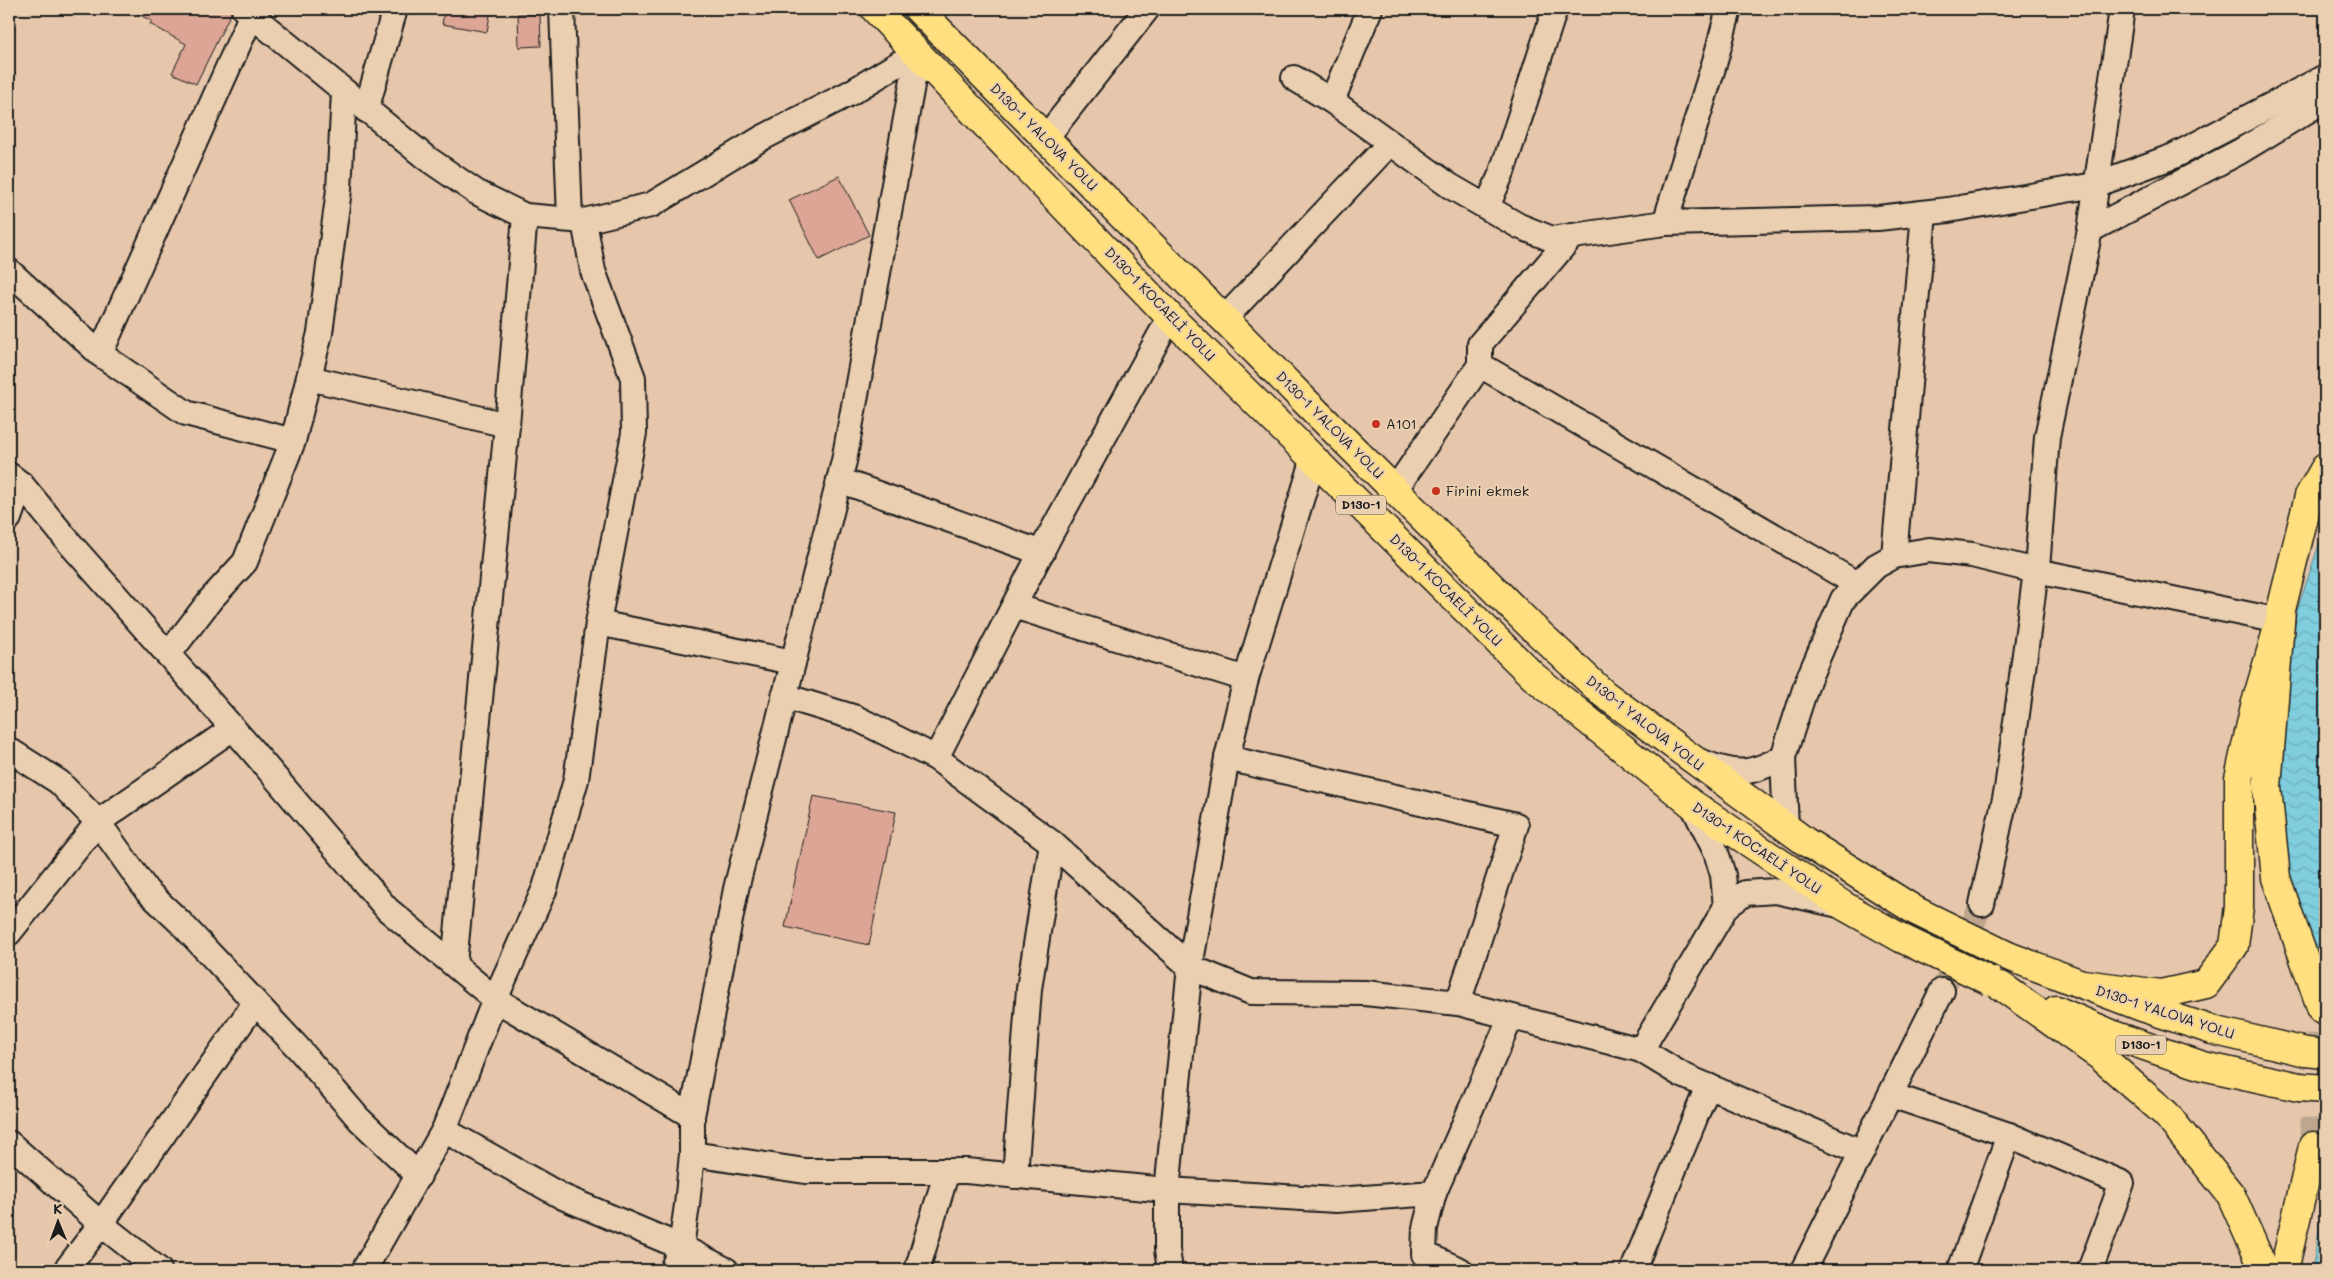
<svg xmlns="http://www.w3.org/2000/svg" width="2334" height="1279" font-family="Mali,sans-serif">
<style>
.water{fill:url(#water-waves);stroke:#578690}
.building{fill:#dca595;stroke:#1c1c1c}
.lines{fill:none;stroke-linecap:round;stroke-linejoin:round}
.minor-tunnel{stroke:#bea58e;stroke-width:24;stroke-dasharray:24 12;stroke-linecap:butt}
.major-tunnel{stroke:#bea58e;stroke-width:28;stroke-dasharray:28 14;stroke-linecap:butt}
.minor-casing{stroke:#1c1c1c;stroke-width:28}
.major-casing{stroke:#1c1c1c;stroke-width:31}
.highway-casing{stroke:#1c1c1c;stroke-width:31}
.minor{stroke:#eacfb1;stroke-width:24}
.major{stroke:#ffdf80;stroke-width:28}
.highway{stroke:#ffdf80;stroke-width:28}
.highway-bridge-casing{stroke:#1c1c1c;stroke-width:31;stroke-linecap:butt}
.highway-bridge{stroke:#ffdf80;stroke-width:28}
.poi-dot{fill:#c8321e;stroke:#eacfb1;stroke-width:2}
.labels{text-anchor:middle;stroke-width:4;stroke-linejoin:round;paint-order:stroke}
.shield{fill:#eacfb1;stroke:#5a5249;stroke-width:1}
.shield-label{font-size:12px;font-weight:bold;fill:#1c1c1c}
.street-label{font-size:14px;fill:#1c1c1c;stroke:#eacfb1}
.poi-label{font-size:14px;fill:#1c1c1c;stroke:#eacfb1;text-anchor:start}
</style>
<defs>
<pattern id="water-waves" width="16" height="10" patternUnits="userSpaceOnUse" patternTransform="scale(1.25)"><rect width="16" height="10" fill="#7fcddd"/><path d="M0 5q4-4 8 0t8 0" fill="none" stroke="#6dafbd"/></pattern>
</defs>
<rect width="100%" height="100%" fill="#e7c7ab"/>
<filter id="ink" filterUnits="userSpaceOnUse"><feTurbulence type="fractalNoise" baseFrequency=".02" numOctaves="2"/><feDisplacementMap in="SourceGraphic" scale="10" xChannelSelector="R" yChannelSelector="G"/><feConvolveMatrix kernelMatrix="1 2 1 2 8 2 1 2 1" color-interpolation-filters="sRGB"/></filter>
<g filter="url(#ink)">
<g class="water">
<polygon points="2325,526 2325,997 2286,870 2280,773 2296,614"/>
<polygon points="2325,1197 2325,1270 2312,1270"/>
</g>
<g class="building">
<polygon points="128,9 177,9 190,15 193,9 231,9 231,13 196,84 172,73 186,44 150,24 152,21"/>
<polygon points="445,9 491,9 487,32 442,24"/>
<polygon points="518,14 540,14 541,46 519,47"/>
<polygon points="839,176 869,235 819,260 789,200"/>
<polygon points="813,796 896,812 869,945 785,927"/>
</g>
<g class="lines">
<polyline class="minor-tunnel" points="1942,991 1982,904"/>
<polyline class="major-tunnel" points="2313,1146 2322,1010"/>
<defs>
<g id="minor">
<polyline points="244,9 425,157 476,192 525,216 584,221 651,205 762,138 850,93 918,52"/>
<polyline points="562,9 570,219"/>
<polyline points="1294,78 1332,101 1450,186 1519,226 1552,239 1665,223 1878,218 1948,210 2095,185 2174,156 2325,77"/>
<polyline points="1332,101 1370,9"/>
<polyline points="366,110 395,9"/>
<polyline points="1045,139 1147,9"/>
<polyline points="1487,207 1502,172 1555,9"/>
<polyline points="1665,223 1715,61 1729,9"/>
<polyline points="2090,230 2239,152 2325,100"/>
<polyline points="1572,236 1480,344 1480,365 1857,584"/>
<polyline points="9,271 100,354 186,413 293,441"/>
<polyline points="1224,319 1390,143"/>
<polyline points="100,354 252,14"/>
<polyline points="309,378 507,425"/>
<polyline points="9,475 21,484 73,547 246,743 387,909 495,999 692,1116"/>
<polyline points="839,480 1042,553"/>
<polyline points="1395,490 1480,365"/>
<polyline points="9,518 21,484"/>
<polyline points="1894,556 1924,213"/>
<polyline points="1014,606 1246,679"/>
<polyline points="598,623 793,662"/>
<polyline points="168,655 211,599 245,562 293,441 320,333 339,190 344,92"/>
<polyline points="784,696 856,718 936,758 1052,843 1190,967 1251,992 1365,993 1458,1003 1641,1050 1682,1075 1862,1152"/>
<polyline points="9,750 59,782 98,822 147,891 181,923 299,1049 359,1119 419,1176"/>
<polyline points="936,758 1050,535 1170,317"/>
<polyline points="1227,758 1516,825 1458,1003"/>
<path d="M1702,762C1737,776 1751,775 1783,757"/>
<polyline points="1692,804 1716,852 1723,875 1726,907"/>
<polyline points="1786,828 1783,757 1808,680 1843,599 1876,566 1894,556 1929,550 1972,555 2036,571 2280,621"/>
<polyline points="1982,904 2007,789 2038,556 2047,437 2090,230 2122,9"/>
<polyline points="9,933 98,822 233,728"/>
<polyline points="454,964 507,425 525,216"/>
<polyline points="1641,1050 1726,907 1745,893 1776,891 1839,905"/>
<polyline points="1891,1095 2009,1135 2122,1183 2090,1270"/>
<polyline points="444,1130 563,1197 681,1247 726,1270"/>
<polyline points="9,1143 101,1224 159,1270"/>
<polyline points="692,1154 805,1171 966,1171 1167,1190 1336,1200 1434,1193 1511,1017"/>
<polyline points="1015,1176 1029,989 1052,843"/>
<polyline points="1434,1193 1425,1228 1424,1254 1460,1270"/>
<polyline points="66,1270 101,1224 255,1003"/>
<polyline points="364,1270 444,1130 495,999 545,888 576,780 598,623 634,433 633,378 593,271 584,221"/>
<polyline points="672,1270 681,1247 687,1205 692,1154 692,1116 736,889 844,461 918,52"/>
<polyline points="917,1270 947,1171"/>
<polyline points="1170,1270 1167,1250 1167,1190 1190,967 1227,758 1246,679 1314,458"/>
<polyline points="1633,1270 1708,1086"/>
<polyline points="1803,1270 1942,991"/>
<polyline points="1960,1270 2009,1135"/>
</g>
<g id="major">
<polyline points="2322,1010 2276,878 2267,787 2281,610 2309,496 2325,468"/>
<polyline points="2284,1270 2313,1146"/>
</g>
<g id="highway">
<polyline points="875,9 1170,317 1533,676 1692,804 1844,906 1901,938"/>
<polyline points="918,9 1306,402 1530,625 1604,694 1806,842 1916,911"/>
<polyline points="2008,956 2142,1007 2212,1030 2306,1052"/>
<polyline points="2083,984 2161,994 2206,984 2234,946 2239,907 2239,778 2255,706 2280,621"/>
<polyline points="2001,986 2100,1056 2166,1114 2231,1195 2258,1256 2262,1270"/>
<polyline points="2056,1010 2116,1036 2203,1066 2299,1087"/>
</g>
</defs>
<use href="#minor" class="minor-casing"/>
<use href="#major" class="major-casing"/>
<use href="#highway" class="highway-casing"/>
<use href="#minor" class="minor"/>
<use href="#major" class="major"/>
<use href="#highway" class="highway"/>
<defs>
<g id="highway-bridge">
<polyline points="1916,911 2008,956"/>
<polyline points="1901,938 1990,981"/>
<polyline points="2306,1052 2325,1054"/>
<polyline points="2299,1087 2325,1089"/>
</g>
</defs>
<use href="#highway-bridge" class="highway-bridge-casing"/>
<use href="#highway-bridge" class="highway-bridge"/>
</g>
</g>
<g class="poi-dot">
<circle cx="1376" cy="424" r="5"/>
<circle cx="1436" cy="491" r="5"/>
</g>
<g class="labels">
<g class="shield">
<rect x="1336" y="495.5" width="50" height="19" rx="4"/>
<rect x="2116" y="1035.5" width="50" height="19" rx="4"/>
</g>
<g class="shield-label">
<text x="1361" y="509">D130-1</text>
<text x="2141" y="1049">D130-1</text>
</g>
<g class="street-label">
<text transform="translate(1044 137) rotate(45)" y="5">D130-1 YALOVA YOLU</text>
<text transform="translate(1160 304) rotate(46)" y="5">D130-1 KOCAELİ YOLU</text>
<text transform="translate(1330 425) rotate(45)" y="5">D130-1 YALOVA YOLU</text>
<text transform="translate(1446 590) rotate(45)" y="5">D130-1 KOCAELİ YOLU</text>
<text transform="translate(1645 723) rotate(38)" y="5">D130-1 YALOVA YOLU</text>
<text transform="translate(1757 848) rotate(34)" y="5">D130-1 KOCAELİ YOLU</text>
<text transform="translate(2165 1012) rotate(18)" y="5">D130-1 YALOVA YOLU</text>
</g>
<g class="poi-label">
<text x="1386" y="429">A101</text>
<text x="1446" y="496">Firini ekmek</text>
</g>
</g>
<rect width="2334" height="1279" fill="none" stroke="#eacfb1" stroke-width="30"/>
<rect x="15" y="15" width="2304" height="1249" fill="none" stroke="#1c1c1c" stroke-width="2" filter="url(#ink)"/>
<g transform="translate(58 1222) rotate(359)" stroke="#eacfb1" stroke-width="4" paint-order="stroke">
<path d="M0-4L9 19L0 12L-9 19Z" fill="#1c1c1c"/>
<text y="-8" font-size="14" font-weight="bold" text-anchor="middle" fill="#1c1c1c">K</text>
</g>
</svg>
